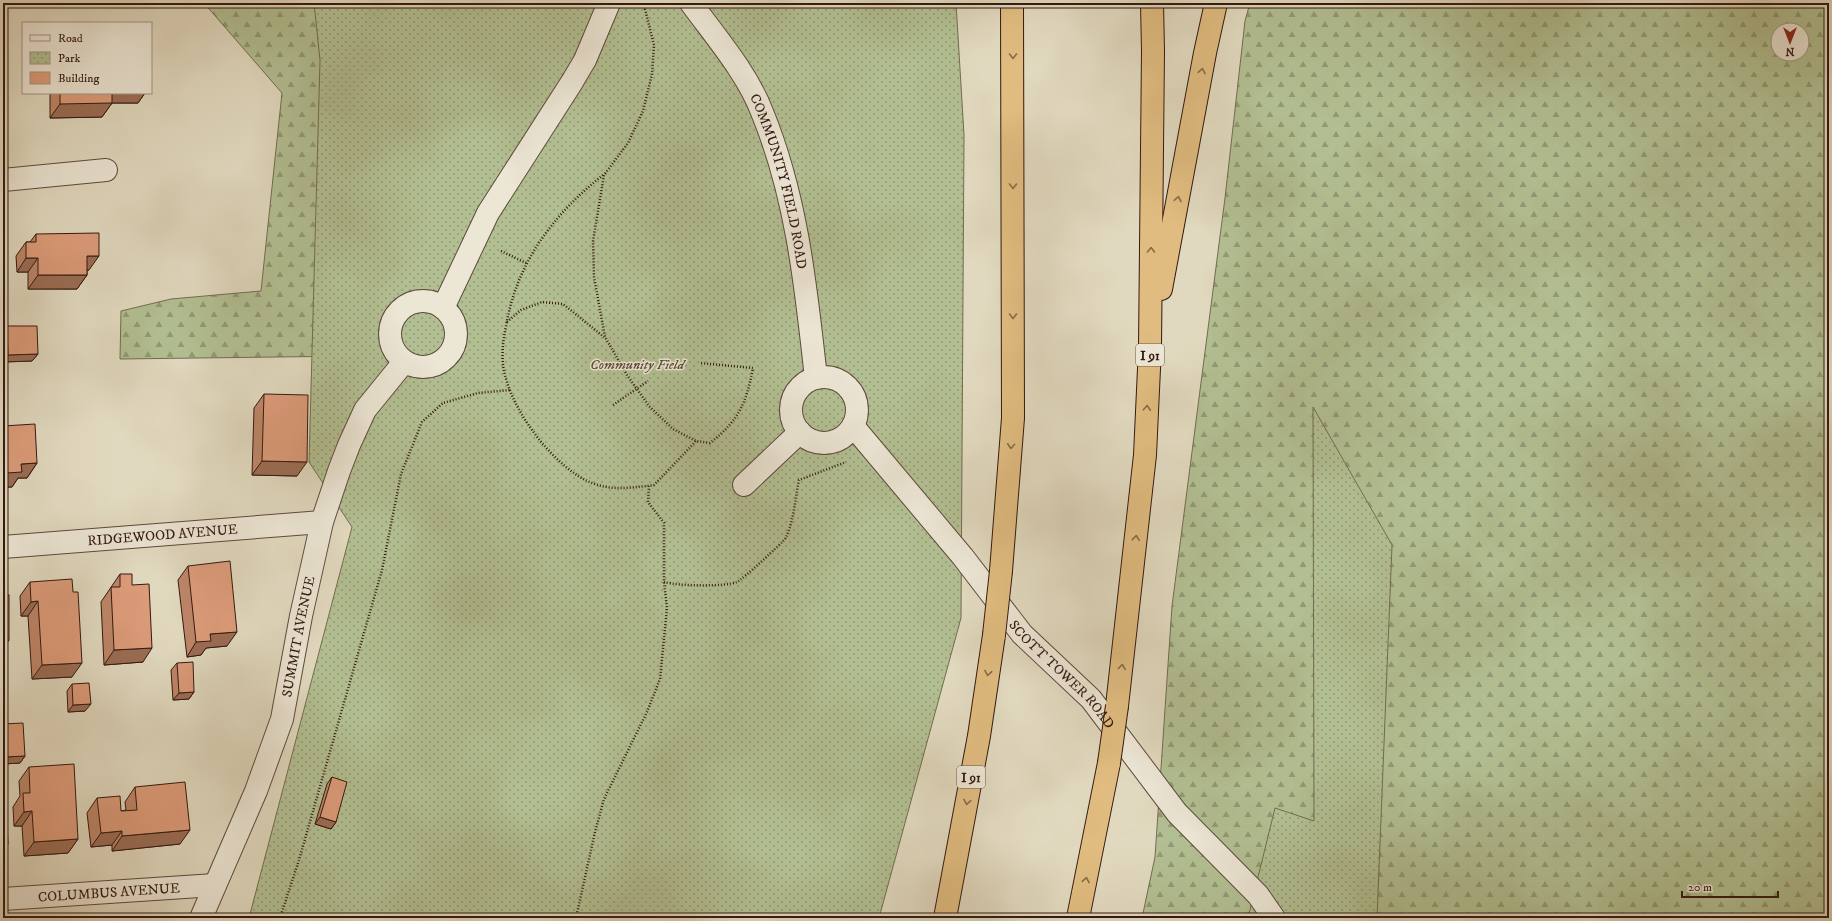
<svg xmlns="http://www.w3.org/2000/svg" width="1832" height="921" font-family="'IM FELL DW Pica',serif">
<style>
.forest{fill:url(#forest-firs);stroke:#726c51;fill-rule:evenodd}
.park{fill:url(#park-dots);stroke:#726c51}
.lines{fill:none;stroke-linecap:round;stroke-linejoin:round}
.minor-casing{stroke:#5e493c;stroke-width:24}
.highway-casing{stroke:#331910;stroke-width:24}
.path{stroke:#331910;stroke-width:2.5;stroke-dasharray:1 2;stroke-linecap:butt}
.minor{stroke:#ece6d5;stroke-width:22}
.highway{stroke:#e0bc80;stroke-width:22}
.highway-bridge-casing{stroke:#331910;stroke-width:24;stroke-linecap:butt}
.highway-bridge{stroke:#e0bc80;stroke-width:22}
.wall{fill:#be8669;stroke:#331910}
.shaded-wall{fill:#9b6d55;stroke:#331910}
.building{fill:#dd9c7a;stroke:#331910}
.oneway{stroke:#8a6a48}
.labels{text-anchor:middle;stroke-width:3;stroke-linejoin:round;paint-order:stroke}
.shield{fill:#ece6d5;stroke:#6a564b;stroke-width:1}
.shield-label{font-size:13px;font-weight:bold;fill:#331910}
.street-label{font-size:14px;fill:#331910;stroke:#ece6d5}
.park-label{font-size:14px;font-style:italic;fill:#594b37;stroke:#ece6d5}
</style>
<defs>
<pattern id="forest-firs" width="22" height="20" patternUnits="userSpaceOnUse"><rect width="22" height="20" fill="#b2bf92"/><path d="M5 1l3.5 6h-7zM16 11l3.5 6h-7z" fill="#919a76"/></pattern>
<pattern id="park-dots" width="8" height="8" patternUnits="userSpaceOnUse"><rect width="8" height="8" fill="#b2bf92"/><path d="M2 2h.1M6 6h.1" fill="none" stroke="#919a76" stroke-width="1.8" stroke-linecap="round"/></pattern>
</defs>
<rect width="100%" height="100%" fill="#e1d9bf"/>
<filter id="stains"><feTurbulence type="fractalNoise" baseFrequency=".005" numOctaves="4"/><feColorMatrix values="0 0 0 0 .2 0 0 0 0 .09 0 0 0 0 .02 0 0 0 .5 -.17"/></filter>
<radialGradient id="worn" r=".72"><stop offset=".6" stop-color="#630" stop-opacity="0"/><stop offset="1" stop-color="#630" stop-opacity=".3"/></radialGradient>
<g class="forest">
<polygon points="204,3 549,3 355,356 120,359 121,311 171,299 261,291 282,93"/>
<path d="M1250,3H1829V918H1142L1155,857L1172,606L1225,198L1245,21ZM1778,30H1802V54H1778Z"/>
</g>
<g class="park">
<polygon points="314,3 956,3 964,135 961,618 879,918 249,918 352,527 309,462 320,60"/>
<polygon points="1313,407 1392,545 1377,918 1248,918 1275,808 1314,821"/>
</g>
<g class="lines">
<defs>
<g id="minor">
<path id="s1" d="M691,3C715,36 747,73 762,112C797,197 806,288 816,378"/>
<polyline points="3,180 106,170"/>
<circle cx="423" cy="334" r="33"/>
<polyline points="443,308 488,213 572,82 585,60 609,3"/>
<circle cx="824" cy="410" r="33"/>
<path id="s2" d="M853,426L963,557L1022,634L1091,699L1177,813L1258,895L1274,918"/>
<polyline points="744,485 800,432"/>
<path id="s3" d="M3,547L322,522"/>
<path id="s4" d="M3,899L215,885"/>
<path id="s5" d="M201,918L256,791L282,719L301,616L322,522L339,471L349,445L365,410L404,362"/>
</g>
<g id="highway">
<polyline points="1161,289 1205,53 1216,3"/>
<polyline points="1001,571 1013,418 1012,3"/>
<polyline points="1117,706 1145,455 1150,347 1153,51 1152,3"/>
<polyline points="945,918 979,736 994,635"/>
<polyline points="1078,918 1109,763"/>
</g>
</defs>
<use href="#minor" class="minor-casing"/>
<use href="#highway" class="highway-casing"/>
<g class="path">
<polyline points="641,3 645,8"/>
<path d="M646,3L645,9L654,45L652,74L643,111L628,143L604,175L593,241L594,277L605,337L627,375L649,406L673,429L696,441L710,443C739,420 746,404 753,368L700,363"/>
<path d="M603,175C553,215 517,262 506,326C503,341 501,356 504,371C510,398 525,422 542,443C558,461 578,481 602,486C616,490 640,487 654,485L696,441"/>
<polyline points="501,251 526,263"/>
<polyline points="507,322 521,310 542,302 563,304 604,337"/>
<polyline points="613,405 648,381"/>
<path d="M664,582C678,586 724,587 737,582C742,580 782,543 785,539C794,522 795,499 799,480L846,462"/>
<polyline points="280,918 299,860 382,570 401,474 422,422 443,403 478,393 510,390"/>
<polyline points="576,918 595,832 604,799 647,712 660,679 667,608 664,582 664,523 648,502 649,486"/>
</g>
<use href="#minor" class="minor"/>
<use href="#highway" class="highway"/>
<defs>
<g id="highway-bridge">
<polyline points="994,635 1001,571"/>
<polyline points="1109,763 1117,706"/>
</g>
</defs>
<use href="#highway-bridge" class="highway-bridge-casing"/>
<use href="#highway-bridge" class="highway-bridge"/>
</g>
<g class="wall">
<polygon points="50,93 145,93 138,103 112,103 102,117 50,118"/>
<polygon points="36,234 89,270 87,270 87,275 77,289 28,289 28,272 17,272 16,256 26,242 30,242"/>
<polygon points="7,326 38,354 32,361 3,362 3,333"/>
<polygon points="264,394 297,476 252,475 254,408"/>
<polygon points="3,426 37,463 27,478 18,478 12,487 3,487"/>
<polygon points="188,566 227,646 206,648 201,655 187,657 178,580"/>
<polygon points="120,574 132,585 143,662 104,665 101,602"/>
<polygon points="30,582 72,677 32,679 28,616 21,616 20,596"/>
<polygon points="177,663 194,692 189,699 173,700 171,670"/>
<polygon points="72,684 85,711 68,712 67,691"/>
<polygon points="3,724 25,756 20,763 3,764"/>
<polygon points="29,767 78,839 68,853 24,856 22,826 14,826 13,807 20,796 19,781"/>
<polygon points="332,777 336,822 331,829 315,824 327,784"/>
<polygon points="135,787 180,844 112,851 112,845 91,847 87,813 97,798 121,811 126,810 125,802"/>
</g>
<g class="shaded-wall">
<polygon points="109,93 145,93 138,103 112,103 102,117 50,118 60,104"/>
<polygon points="87,256 99,256 89,270 77,271"/>
<polygon points="26,258 38,258 28,272 17,272"/>
<polygon points="38,275 87,275 77,289 28,289"/>
<polygon points="38,354 32,361 3,362 8,355"/>
<polygon points="262,461 307,462 297,476 252,475"/>
<polygon points="37,463 27,478 18,478 12,487 3,487 3,479 7,473 21,464"/>
<polygon points="7,465 3,472 3,466"/>
<polygon points="38,601 28,616 21,616 31,602"/>
<polygon points="237,632 227,646 206,648 201,655 187,657 196,642 210,634"/>
<polygon points="3,640 9,640 3,648"/>
<polygon points="152,648 143,662 104,665 114,650"/>
<polygon points="82,663 72,677 32,679 42,665"/>
<polygon points="194,692 189,699 173,700 179,693"/>
<polygon points="91,704 85,711 68,712 73,705"/>
<polygon points="25,756 20,763 3,764 3,760 5,757"/>
<polygon points="32,811 22,826 14,826 24,812"/>
<polygon points="320,817 336,822 331,829 315,824"/>
<polygon points="190,830 180,844 112,851 122,836"/>
<polygon points="122,831 112,845 91,847 101,833"/>
<polygon points="78,839 68,853 24,856 34,842"/>
<polygon points="8,844 3,852 3,845"/>
</g>
<g class="building">
<polygon points="60,93 112,93 112,103 60,104"/>
<polygon points="99,233 99,256 87,256 87,275 38,275 38,258 26,258 26,242 36,242 36,234"/>
<polygon points="7,326 37,326 38,354 8,355"/>
<polygon points="264,394 308,395 307,462 262,461"/>
<polygon points="35,424 37,463 21,464 22,472 7,473 7,465 3,466 3,426"/>
<polygon points="230,561 237,632 210,634 211,641 196,642 188,566"/>
<polygon points="120,574 132,574 132,585 149,584 152,648 114,650 111,587 120,587"/>
<polygon points="72,579 73,592 78,592 82,663 42,665 38,601 31,602 30,582"/>
<rect x="3" y="595" width="6" height="45"/>
<polygon points="193,662 194,692 179,693 177,663"/>
<polygon points="89,683 91,704 73,705 72,684"/>
<polygon points="23,723 25,756 5,757 3,724"/>
<polygon points="74,764 78,839 34,842 32,811 24,812 23,793 30,793 29,767"/>
<polygon points="3,769 4,769 8,844 3,845"/>
<polygon points="332,777 347,782 336,822 320,817"/>
<polygon points="185,782 190,830 122,836 122,831 101,833 97,798 120,796 121,811 137,810 135,787"/>
</g>
<defs><path id="oneway-chevron" d="M-2-3.5L2.5 0L-2 3.5" fill="none" stroke-width="1.6" stroke-linecap="round" stroke-linejoin="round"/></defs>
<g class="oneway">
<use href="#oneway-chevron" transform="translate(1013 56) rotate(90)"/>
<use href="#oneway-chevron" transform="translate(1202 71) rotate(-79)"/>
<use href="#oneway-chevron" transform="translate(1013 186) rotate(90)"/>
<use href="#oneway-chevron" transform="translate(1178 199) rotate(-79)"/>
<use href="#oneway-chevron" transform="translate(1151 250) rotate(-89)"/>
<use href="#oneway-chevron" transform="translate(1013 316) rotate(90)"/>
<use href="#oneway-chevron" transform="translate(1147 408) rotate(-87)"/>
<use href="#oneway-chevron" transform="translate(1011 446) rotate(94)"/>
<use href="#oneway-chevron" transform="translate(1136 538) rotate(-84)"/>
<use href="#oneway-chevron" transform="translate(1122 667) rotate(-83)"/>
<use href="#oneway-chevron" transform="translate(988 673) rotate(99)"/>
<use href="#oneway-chevron" transform="translate(967 802) rotate(100)"/>
<use href="#oneway-chevron" transform="translate(1086 880) rotate(-79)"/>
</g>
<g class="labels">
<g class="shield">
<rect x="1136" y="344" width="28" height="22" rx="3"/>
<rect x="957" y="766" width="28" height="22" rx="3"/>
</g>
<g class="shield-label">
<text x="1150" y="360">I 91</text>
<text x="971" y="782">I 91</text>
</g>
<g class="street-label">
<text dy="5" stroke="none"><textPath href="#s1" startOffset="202">COMMUNITY FIELD ROAD</textPath></text>
<text dy="5" stroke="none"><textPath href="#s3" startOffset="160">RIDGEWOOD AVENUE</textPath></text>
<text dy="5" stroke="none"><textPath href="#s5" startOffset="299">SUMMIT AVENUE</textPath></text>
<text dy="5" stroke="none"><textPath href="#s2" startOffset="325">SCOTT TOWER ROAD</textPath></text>
<text dy="5" stroke="none"><textPath href="#s4" startOffset="106">COLUMBUS AVENUE</textPath></text>
</g>
<g class="park-label">
<text x="637" y="369">Community Field</text>
</g>
</g>
<rect width="1832" height="921" fill="none" stroke="#e1d9bf" stroke-width="16"/>
<rect x="4" y="4" width="1824" height="913" fill="none" stroke="#331910" stroke-width="2"/>
<rect x="8" y="8" width="1816" height="905" fill="none" stroke="#331910"/>
<rect x="22" y="22" width="130" height="72" fill="#ece6d5" stroke="#a29486"/>
<rect x="30" y="35" width="20" height="6" fill="#ece6d5" stroke="#a29486"/>
<text x="58" y="42" font-size="12" fill="#331910">Road</text>
<rect x="30" y="52" width="20" height="12" fill="url(#park-dots)" stroke="#a29486"/>
<text x="58" y="62" font-size="12" fill="#331910">Park</text>
<rect x="30" y="72" width="20" height="12" fill="#dd9c7a" stroke="#a29486"/>
<text x="58" y="82" font-size="12" fill="#331910">Building</text>
<g transform="translate(1790 42) rotate(180)"><circle r="19" fill="#ece6d5" stroke="#a29486"/>
<path d="M0-3L7 15L0 10L-7 15Z" fill="#8f2418"/>
<text y="-6" font-size="11" font-weight="bold" text-anchor="middle" fill="#331910">N</text>
</g>
<path d="M1682 891v6h96v-6" fill="none" stroke="#331910" stroke-width="2"/>
<text x="1688" y="891" font-size="12" fill="#331910" stroke="#ece6d5" stroke-width="3" paint-order="stroke">20 m</text>
<rect width="100%" height="100%" filter="url(#stains)"/>
<rect width="100%" height="100%" fill="url(#worn)"/>
</svg>
